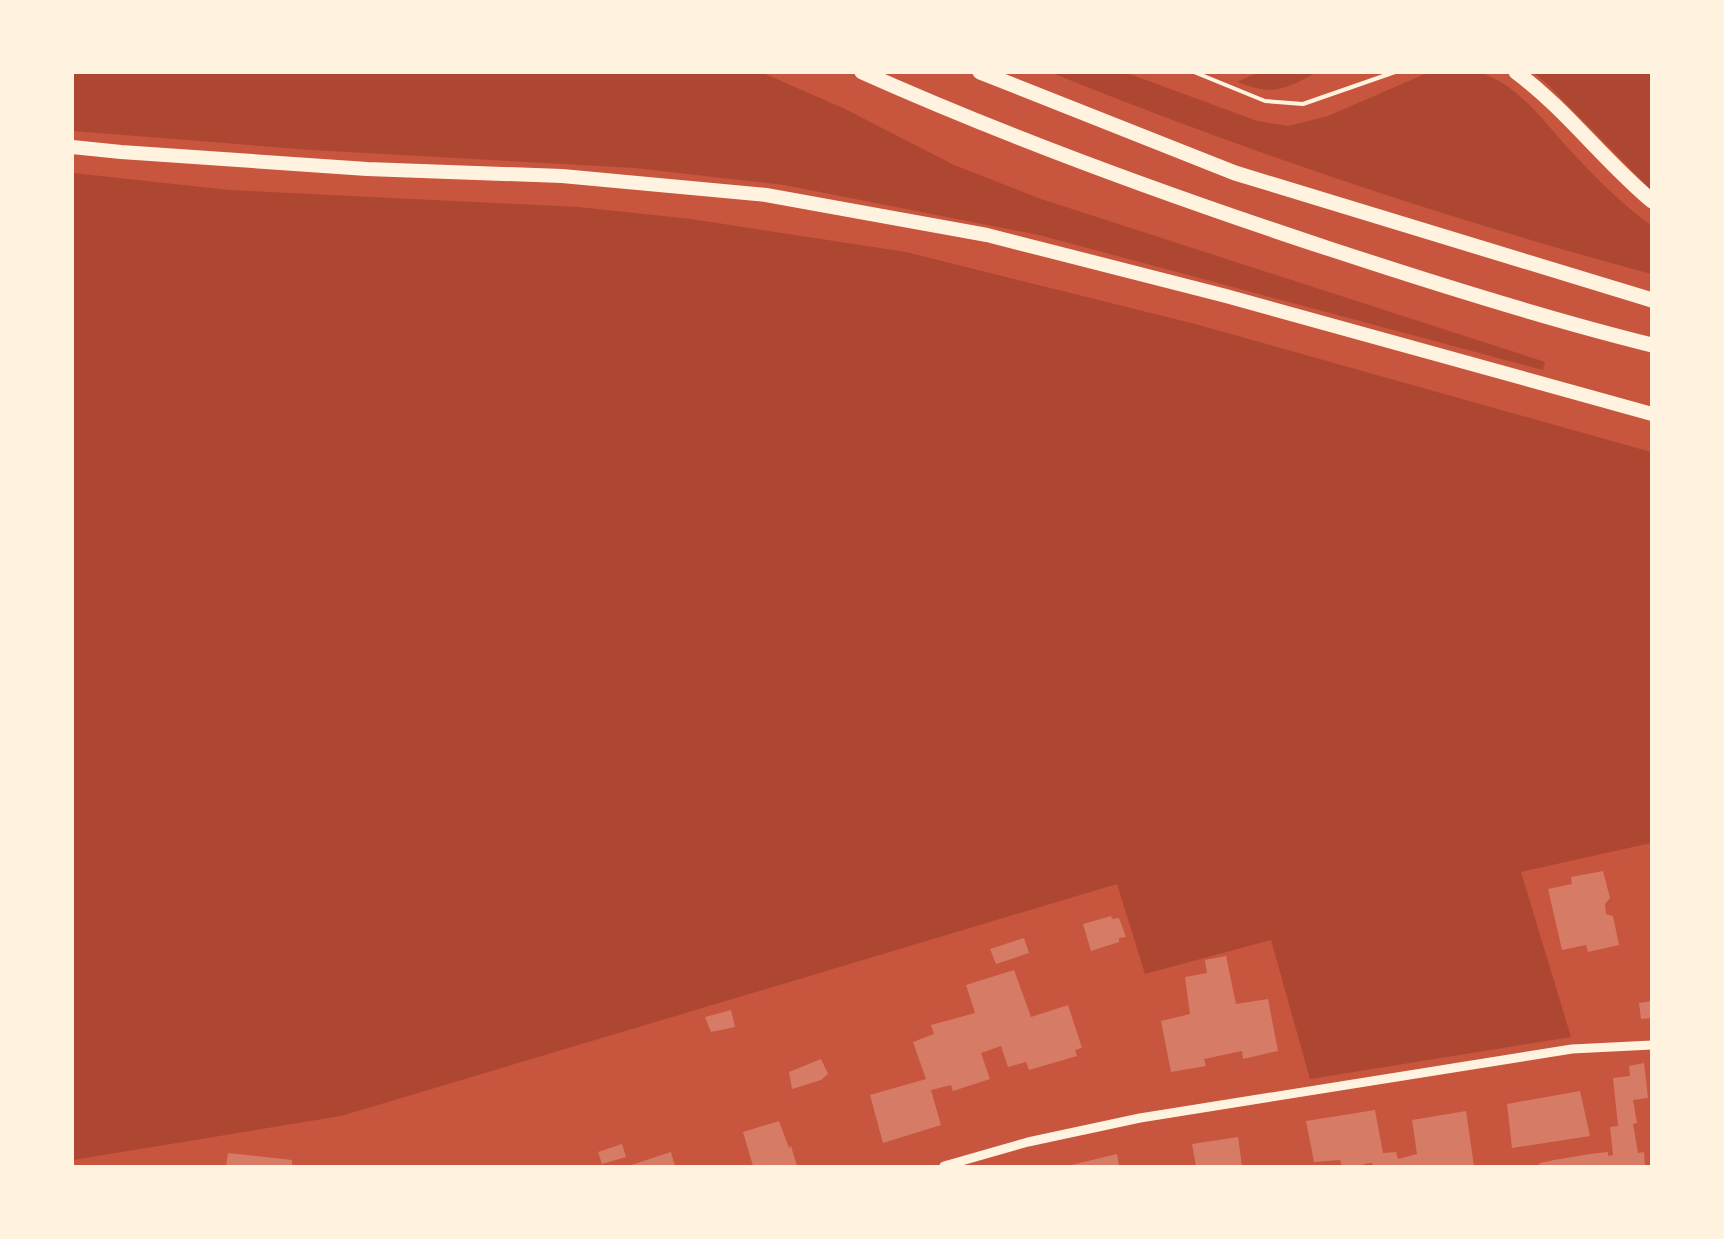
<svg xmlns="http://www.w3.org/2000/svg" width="1724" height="1239" font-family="'Times New Roman',serif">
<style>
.green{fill:#ae4732}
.building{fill:#d67c66}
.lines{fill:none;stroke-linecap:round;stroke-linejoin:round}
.service{stroke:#fff3e0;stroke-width:4}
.tertiary{stroke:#fff3e0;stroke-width:9}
.trunk{stroke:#fff3e0;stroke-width:14}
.motorway{stroke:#fff3e0;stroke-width:15}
</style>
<rect width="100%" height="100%" fill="#c8553d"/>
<g class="green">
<polygon points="73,72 763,73 843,108 954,165 1041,199 1545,362 1543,370 1039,235 784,185 635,168 311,150 73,131"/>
<path d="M1479,72C1519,85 1542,120 1569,149C1594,176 1621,204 1651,225V274C1448,219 1247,152 1052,73H1127L1257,121L1288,126L1328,116L1427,73Z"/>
<path d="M1257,73V72L1316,73C1282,90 1274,96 1237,82Z"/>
<polygon points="1534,73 1651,73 1651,190 1546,83"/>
<polygon points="73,173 229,190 578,207 691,219 906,252 1195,324 1651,452 1651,843 1521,872 1571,1037 1310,1079 1271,940 1145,974 1117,884 341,1116 73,1160"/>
</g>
<g class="building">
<polygon points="1603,871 1610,898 1605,904 1606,914 1613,916 1619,945 1588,952 1586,945 1562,950 1548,889 1572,884 1571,877"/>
<polygon points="1111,916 1112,919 1119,918 1126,937 1119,938 1119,942 1091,951 1083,924"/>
<polygon points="1024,938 1029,953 996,964 990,949"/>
<polygon points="1226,956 1236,1004 1268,999 1278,1051 1243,1059 1242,1051 1204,1059 1206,1066 1171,1072 1161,1021 1190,1014 1185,977 1207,973 1205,960"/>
<polygon points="1014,970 1031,1017 1068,1005 1082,1048 1075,1050 1077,1056 1029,1070 1026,1062 1008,1067 1001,1046 981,1053 990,1079 953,1091 951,1085 931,1090 941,1125 883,1143 870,1095 926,1079 913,1042 934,1034 931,1025 975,1013 966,985"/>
<polygon points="1652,1001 1652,1018 1641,1019 1639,1003"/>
<polygon points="731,1010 735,1027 711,1032 705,1017"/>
<polygon points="821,1059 828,1074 821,1080 792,1089 789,1072"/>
<polygon points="1644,1063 1648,1098 1633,1100 1637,1123 1633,1124 1638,1153 1644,1152 1645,1166 1538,1166 1540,1163 1554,1160 1590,1154 1608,1152 1608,1156 1613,1155 1610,1127 1618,1126 1613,1078 1630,1076 1629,1066"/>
<polygon points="1580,1091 1590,1136 1512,1148 1507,1104"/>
<polygon points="1375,1110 1383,1153 1396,1152 1398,1159 1417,1154 1412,1120 1466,1111 1474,1166 1373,1166 1372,1163 1364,1164 1365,1166 1342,1166 1340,1160 1314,1162 1306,1121"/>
<polygon points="779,1121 789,1148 791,1146 797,1166 753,1166 743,1132"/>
<polygon points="1238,1137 1242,1166 1196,1166 1192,1144"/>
<polygon points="622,1144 626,1157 602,1164 598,1152"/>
<polygon points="671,1152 675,1166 628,1166"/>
<polygon points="228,1153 292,1160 292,1166 226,1166"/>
<polygon points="1117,1154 1119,1166 1067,1166"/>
</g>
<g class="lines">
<polyline class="service" points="1194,72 1265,101 1303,104 1395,72"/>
<polyline class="tertiary" points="944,1166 1028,1142 1140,1118 1572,1049 1652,1045"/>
<polyline class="trunk" points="72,147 121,152 367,169 562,176 766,195 987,235 1226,296 1652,414"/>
<g class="motorway">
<path d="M862,72C1014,140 1172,197 1330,249C1436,284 1543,318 1652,345"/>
<polyline points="980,72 1235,173 1652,300"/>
<path d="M1516,72C1566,109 1604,161 1652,201"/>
</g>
</g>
<rect width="1724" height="1239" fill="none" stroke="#fff3e0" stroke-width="148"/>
</svg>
